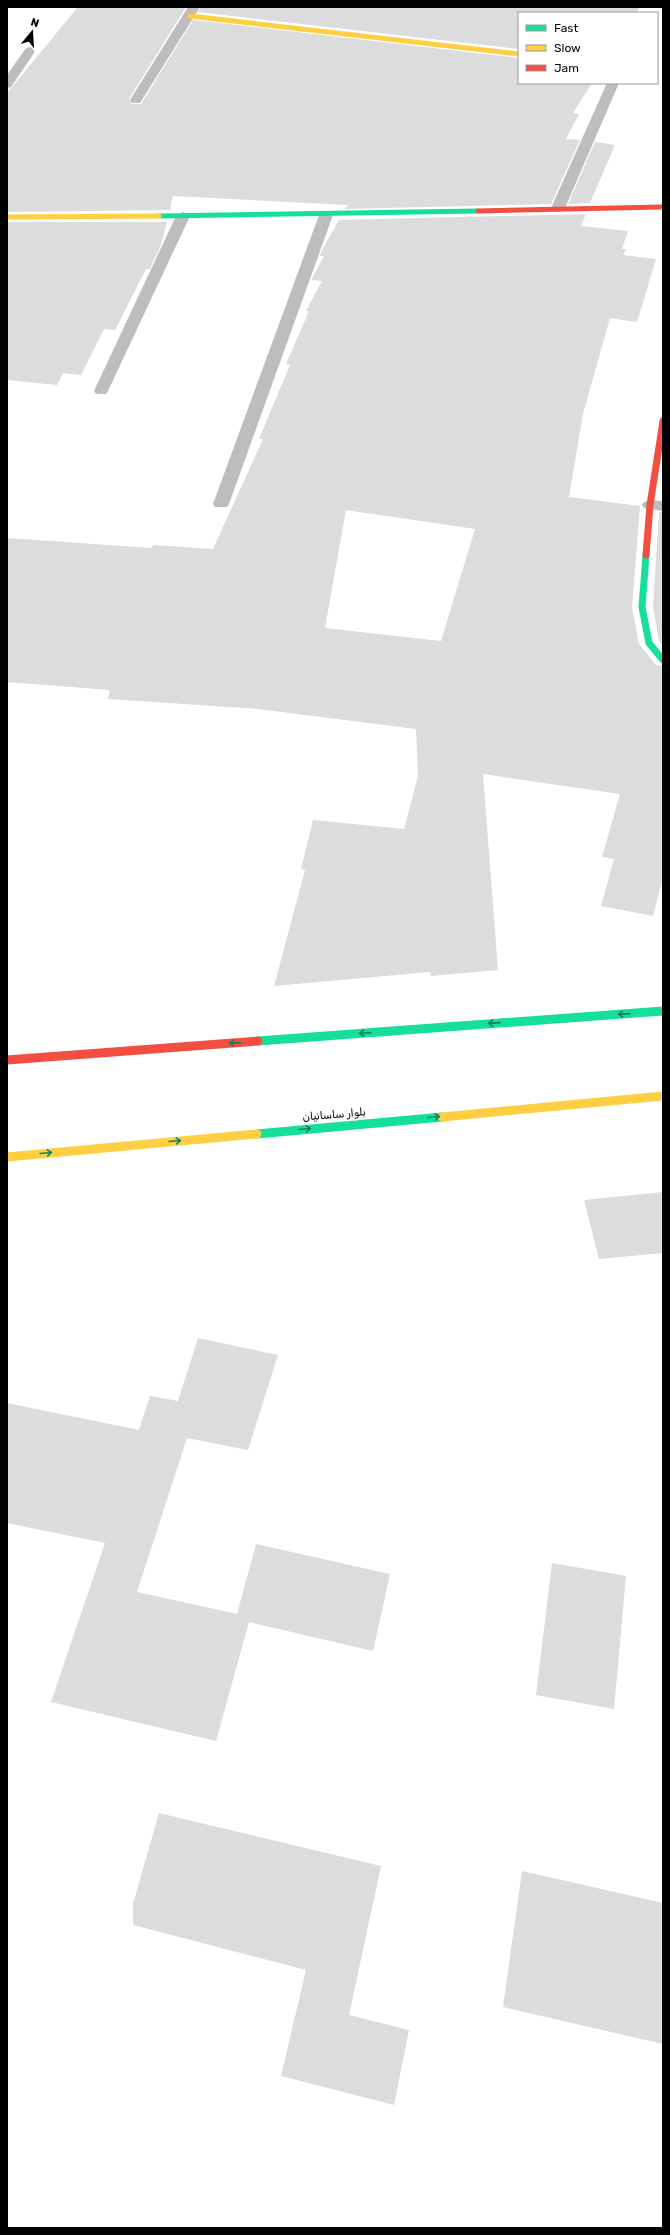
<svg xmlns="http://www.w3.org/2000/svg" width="670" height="2235" font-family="Rubik,'Noto Sans Arabic',sans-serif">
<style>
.building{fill:#dcdcdc;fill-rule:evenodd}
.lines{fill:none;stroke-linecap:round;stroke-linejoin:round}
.street{fill:#bdbdbd;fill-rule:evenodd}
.fast-far2{stroke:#16e098;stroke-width:5}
.fast-far1{stroke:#16e098;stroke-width:7}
.fast{stroke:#16e098;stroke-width:9}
.slow-far1{stroke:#ffcf43;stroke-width:5}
.slow{stroke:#ffcf43;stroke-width:9}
.jam-far2{stroke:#f24e42;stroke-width:5}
.jam-far1{stroke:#f24e42;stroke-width:7}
.jam{stroke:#f24e42;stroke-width:9}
.oneway{stroke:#0d865b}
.labels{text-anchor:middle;stroke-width:3.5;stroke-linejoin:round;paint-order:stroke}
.street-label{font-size:11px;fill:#000;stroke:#fff}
</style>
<rect width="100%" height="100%" fill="#fff"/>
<g class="building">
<polygon points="78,7 186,7 129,99 132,104 141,104 193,20 519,58 519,83 592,83 573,113 579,114 566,139 580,140 551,204 345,209 348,205 173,196 170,210 7,212 7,93"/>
<polygon points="201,7 640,7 636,13 519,13 519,49 198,12"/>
<polygon points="595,142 615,145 590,203 568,204"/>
<path d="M586,214L581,226L628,231L622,249H626L623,255L656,259L637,322L610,318L583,414L569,497L640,506L632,607L639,644L656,665L663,666V877L653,916L601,906L614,859L602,857L620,794L483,774L498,970L431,976L430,972L274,986L305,870L301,869L313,820L404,829L418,776L416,729L258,709L108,699L110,690L7,682V538L152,548L153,545L213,549L263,439H259L290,365L286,364L309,311H306L322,281L311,280L324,256H320L322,250L339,220ZM346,510L475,529L441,641L325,628Z"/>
<polygon points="7,222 167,222 161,245 150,269 146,269 115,330 104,329 81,375 63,373 57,385 7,380"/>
<polygon points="659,512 663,512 663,646 659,641 653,607"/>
<polygon points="663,1192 663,1253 599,1259 584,1200"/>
<polygon points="198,1338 278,1355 248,1450 187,1438 137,1592 237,1614 256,1544 390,1574 373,1651 249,1622 216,1741 51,1702 105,1543 7,1523 7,1403 139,1430 150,1396 178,1401"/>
<polygon points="552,1563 626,1576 614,1709 536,1695"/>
<polygon points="159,1813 381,1866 349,2015 409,2030 394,2105 281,2076 306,1970 133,1925 133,1904"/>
<polygon points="522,1871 663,1903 663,2044 503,2007"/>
</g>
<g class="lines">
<g class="street">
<polygon points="188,7 200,7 140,103 132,103 130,100"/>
<polygon points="30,47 36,50 11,87 7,88 7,75 26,48"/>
<polygon points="607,83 619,83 565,208 558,212 553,211 551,208"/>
<polygon points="326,211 333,215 229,504 227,507 215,507 213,504 319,215"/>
<polygon points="183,212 190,216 108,391 106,394 96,394 94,391 176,216"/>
<polygon points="650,500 663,501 663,511 644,508 642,505 644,502"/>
</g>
<polyline class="fast-far2" points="159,216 478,211"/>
<polyline class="fast-far1" points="646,555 642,607 649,643 663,660"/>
<g class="fast">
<polyline points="258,1041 663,1011"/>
<polyline points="257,1134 442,1117"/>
</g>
<g class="slow-far1">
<polyline points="190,16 519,54"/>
<polyline points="7,217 159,216"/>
</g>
<g class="slow">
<polyline points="442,1117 663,1096"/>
<polyline points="7,1157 257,1134"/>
</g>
<polyline class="jam-far2" points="478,211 663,207"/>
<polyline class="jam-far1" points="646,555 650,505 663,421"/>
<polyline class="jam" points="7,1060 258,1041"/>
</g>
<defs><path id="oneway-shaft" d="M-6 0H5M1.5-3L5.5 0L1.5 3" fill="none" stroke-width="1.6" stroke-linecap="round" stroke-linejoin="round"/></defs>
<g class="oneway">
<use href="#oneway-shaft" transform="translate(624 1014) rotate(176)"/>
<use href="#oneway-shaft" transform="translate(494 1023) rotate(176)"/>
<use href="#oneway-shaft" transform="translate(365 1033) rotate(176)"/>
<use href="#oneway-shaft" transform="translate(235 1043) rotate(176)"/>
<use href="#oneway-shaft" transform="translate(434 1117) rotate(-5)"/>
<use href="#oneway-shaft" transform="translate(305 1129) rotate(-5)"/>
<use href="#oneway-shaft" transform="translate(175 1141) rotate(-5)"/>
<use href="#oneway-shaft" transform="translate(46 1153) rotate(-5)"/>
</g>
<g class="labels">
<g class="street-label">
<text transform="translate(334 1114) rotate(-5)" y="4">بلوار ساسانیان</text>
</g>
</g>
<rect width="670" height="2235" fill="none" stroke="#000000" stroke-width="16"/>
<rect x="518" y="12" width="140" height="72" fill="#ffffff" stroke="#999999"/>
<rect x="526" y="25" width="20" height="6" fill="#16e098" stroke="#999999"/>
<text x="554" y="32" font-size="12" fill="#000000">Fast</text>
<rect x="526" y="45" width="20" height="6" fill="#ffcf43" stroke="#999999"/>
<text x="554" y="52" font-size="12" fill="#000000">Slow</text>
<rect x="526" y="65" width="20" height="6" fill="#f24e42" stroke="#999999"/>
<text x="554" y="72" font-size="12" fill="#000000">Jam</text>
<g transform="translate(32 32) rotate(18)" stroke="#ffffff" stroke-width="3" paint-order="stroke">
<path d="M0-3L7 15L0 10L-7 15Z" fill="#000000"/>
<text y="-6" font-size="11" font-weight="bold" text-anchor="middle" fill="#000000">N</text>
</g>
</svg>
